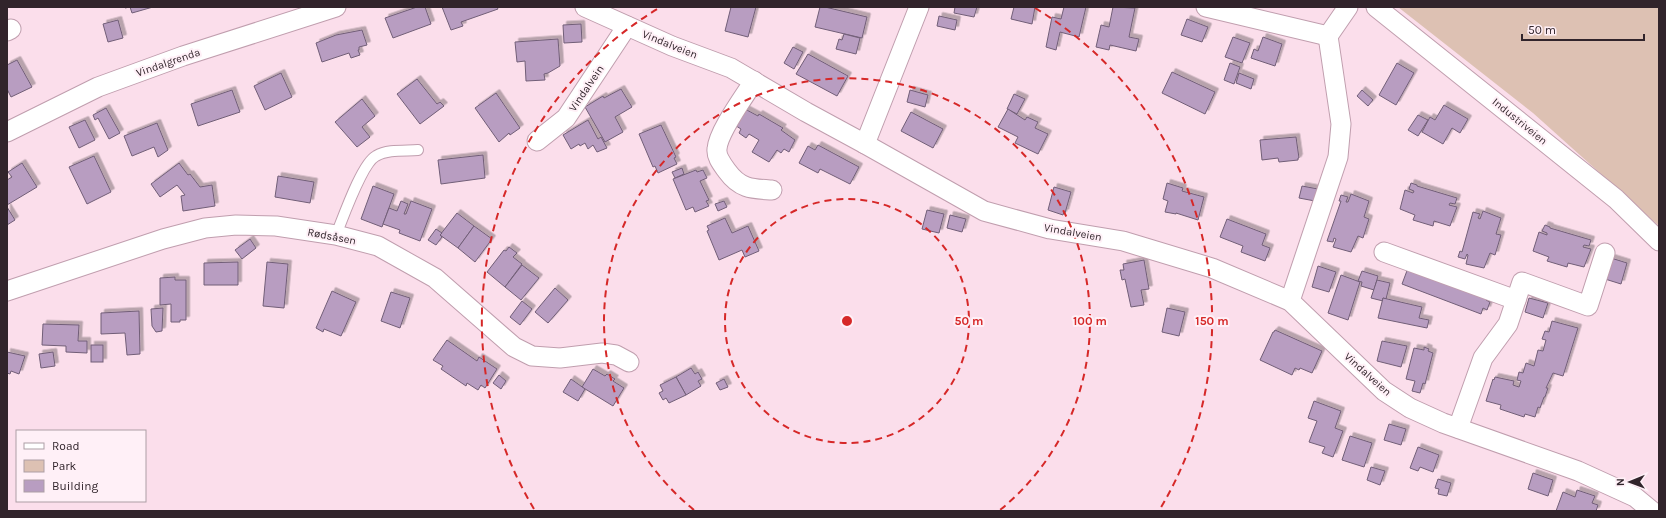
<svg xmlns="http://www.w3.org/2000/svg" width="1666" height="518" font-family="Karla,sans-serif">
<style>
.green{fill:#ddc1b3}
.building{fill:#b89dc1;stroke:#715e77;filter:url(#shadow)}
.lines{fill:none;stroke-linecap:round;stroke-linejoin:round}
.service-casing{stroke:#c09eae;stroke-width:12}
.minor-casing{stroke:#c09eae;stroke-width:21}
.service{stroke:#fff;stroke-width:10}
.minor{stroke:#fff;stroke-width:19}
.ring{fill:none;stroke:#d62828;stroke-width:2;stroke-dasharray:7 5}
.labels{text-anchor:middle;stroke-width:4;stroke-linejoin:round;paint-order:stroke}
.street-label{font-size:11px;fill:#31242b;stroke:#fff0f7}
.centre{fill:#d62828;stroke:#fff0f7;stroke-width:2}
.ring-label{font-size:12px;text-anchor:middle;font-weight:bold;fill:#d62828;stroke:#fff0f7;stroke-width:4;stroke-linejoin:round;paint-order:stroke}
</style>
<defs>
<filter id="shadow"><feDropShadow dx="3.5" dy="-3.5" stdDeviation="0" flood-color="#0004"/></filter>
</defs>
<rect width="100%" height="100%" fill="#fbdeeb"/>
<polygon class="green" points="1398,7 1659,7 1659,226 1533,113"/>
<g class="building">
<polygon points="125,7 153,7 132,13 130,7 125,8"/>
<polygon points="417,7 425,7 431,24 393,38 385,18"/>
<polygon points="442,7 497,7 498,9 461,22 463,26 451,30"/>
<polygon points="731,7 756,7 748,37 725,31"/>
<polygon points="820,7 825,7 867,17 862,38 815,27"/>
<polygon points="955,7 977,7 974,17 954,13"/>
<polygon points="1014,7 1035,7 1032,24 1011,19"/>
<polygon points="1064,7 1086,7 1079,37 1060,32 1056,50 1046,47 1052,17 1061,19"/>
<polygon points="1113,7 1135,8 1129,37 1139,39 1136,51 1110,45 1109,50 1096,47 1101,25 1109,27"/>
<polygon points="939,16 957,20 955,30 937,26"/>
<polygon points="1187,19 1208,27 1202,42 1181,35"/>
<polygon points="118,20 123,38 108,42 103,24"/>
<polygon points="581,24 582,42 564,43 563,25"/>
<polygon points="362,30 367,45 359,47 359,50 358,50 360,55 351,58 349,53 322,62 316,43 336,35"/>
<polygon points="844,34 860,38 856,54 836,49 839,39 842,40"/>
<polygon points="1233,37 1250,43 1242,63 1225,57"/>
<polygon points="1263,37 1282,44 1275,66 1251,58 1254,49 1258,51"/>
<polygon points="558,39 560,66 548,73 544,74 545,80 526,81 525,61 517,62 515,42"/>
<polygon points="793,47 803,52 794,69 784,63"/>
<polygon points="808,54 848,76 837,96 796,74"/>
<polygon points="17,60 32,87 11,97 7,89 7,65"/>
<polygon points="1230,63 1240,67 1234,84 1224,80"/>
<polygon points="1397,63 1414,73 1396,105 1379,95"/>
<polygon points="1172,72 1215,92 1205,114 1162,93"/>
<polygon points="281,73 292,97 265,110 254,86"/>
<polygon points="1239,73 1254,79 1251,89 1236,83"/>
<polygon points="417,79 437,104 440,102 444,106 420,124 397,94"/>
<polygon points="621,89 632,107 615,117 623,132 605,142 585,107 603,96 604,98"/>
<polygon points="232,90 240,112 198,126 191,104"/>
<polygon points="910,90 928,95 925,107 907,102"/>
<polygon points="1362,90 1373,100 1368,106 1357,96"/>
<polygon points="496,93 520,128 510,135 509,133 499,142 475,108"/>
<polygon points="1014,94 1025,99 1017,114 1007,109"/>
<polygon points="362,99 375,116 362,127 370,137 357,147 335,122"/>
<polygon points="1444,105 1468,119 1460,133 1452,128 1443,144 1422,132 1430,117 1435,120"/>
<polygon points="106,108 120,133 109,139 98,118 95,120 93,115"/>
<polygon points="743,108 758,116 759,114 783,128 781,130 795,140 789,152 784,149 781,153 777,150 769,162 752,152 759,140 749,134 746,138 739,133 741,129 733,124"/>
<polygon points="1008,109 1025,120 1027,117 1038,122 1035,128 1048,134 1038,154 1015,143 1018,137 998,127"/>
<polygon points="911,112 943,129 933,148 901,131"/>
<polygon points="1418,115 1428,120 1418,136 1408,130"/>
<polygon points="85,120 95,140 79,148 69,127"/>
<polygon points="588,120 598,139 601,137 607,148 597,152 593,145 588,149 585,143 580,146 579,144 571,149 563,135"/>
<polygon points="157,123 168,150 158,157 154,147 132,156 124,136"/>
<polygon points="661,125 676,157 674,158 677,164 658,173 655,166 653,167 639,134"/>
<polygon points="1296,137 1299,158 1298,158 1298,160 1279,162 1278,158 1262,160 1260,140"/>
<polygon points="818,145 859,167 850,184 820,169 818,173 799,163 808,146 815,150"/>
<polygon points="483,155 485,178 441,184 438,160"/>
<polygon points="94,156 111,192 87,204 69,167"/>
<polygon points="22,163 37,187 7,205 7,180 12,177 8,172"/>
<polygon points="179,163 188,175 190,174 200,187 212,185 215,206 183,211 181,196 185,195 177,185 160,197 151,184"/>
<polygon points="682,168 684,174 675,178 672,172"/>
<polygon points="696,170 697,172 703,170 707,178 700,181 709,200 706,201 709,206 695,212 693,207 686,210 673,179"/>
<polygon points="278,176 314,182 310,203 275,197"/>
<polygon points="1167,183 1183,188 1182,191 1204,197 1198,220 1176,213 1176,214 1165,212 1168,201 1163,199"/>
<polygon points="1411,183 1417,185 1417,186 1457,198 1455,204 1450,203 1449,205 1457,207 1450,226 1434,221 1433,226 1413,220 1415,215 1400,209 1405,190 1413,193 1414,191 1409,189"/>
<polygon points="373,186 394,194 382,227 361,219"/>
<polygon points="1302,186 1318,189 1315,201 1299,198"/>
<polygon points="1054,187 1071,192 1065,213 1064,212 1063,215 1048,210"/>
<polygon points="1351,194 1369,201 1364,217 1369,219 1363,238 1358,236 1351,252 1333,247 1336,239 1334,238 1333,242 1327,241 1341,201 1339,201 1341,195 1348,197 1346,202 1348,202"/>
<polygon points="401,201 408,204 404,214 406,214 411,201 432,209 420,241 399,233 400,230 383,224 389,208 397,211"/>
<polygon points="724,201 727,207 718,211 715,204"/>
<polygon points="7,207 15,220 7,225"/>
<polygon points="927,210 944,214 939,233 922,229"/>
<polygon points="1483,211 1501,218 1496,234 1501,235 1495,255 1490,253 1484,268 1466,264 1468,255 1467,254 1465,259 1458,257 1460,251 1462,252 1473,212 1480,214 1478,218 1480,219"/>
<polygon points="457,213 474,226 458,248 440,235"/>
<polygon points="950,215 966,219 962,232 947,228"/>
<polygon points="725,218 732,233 748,226 759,251 745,257 742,250 719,260 707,231 709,230 707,226"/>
<polygon points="1227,219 1266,234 1262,245 1270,248 1265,261 1241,252 1243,246 1220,237"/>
<polygon points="1545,225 1550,227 1550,228 1591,240 1589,246 1584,245 1583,247 1591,249 1584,267 1568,263 1567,267 1547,261 1549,257 1533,251 1539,232 1547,235 1547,233 1542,231"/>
<polygon points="474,226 492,239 475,262 458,248"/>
<polygon points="436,229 442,233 440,235 442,237 436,245 428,240"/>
<polygon points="250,239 256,248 242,259 235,250"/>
<polygon points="509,247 517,253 513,257 522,264 505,287 487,272 504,250 506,251"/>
<polygon points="1611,258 1627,263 1621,284 1605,279"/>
<polygon points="1144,260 1149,289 1141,290 1144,305 1131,307 1125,279 1122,280 1120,270 1124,270 1123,264"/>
<polygon points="238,262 238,285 204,285 204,263"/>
<polygon points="267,262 288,264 284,308 263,306"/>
<polygon points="522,265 539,278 521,300 505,287"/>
<polygon points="1318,266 1336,272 1329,292 1312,287"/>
<polygon points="1408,268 1487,298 1486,300 1490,302 1487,310 1483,308 1481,314 1402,284"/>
<polygon points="1362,271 1378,276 1374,290 1361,286 1362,282 1358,281"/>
<polygon points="1341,275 1360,282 1348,320 1328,313"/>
<polygon points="175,277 175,280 186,280 186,320 180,320 180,322 171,322 171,304 160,305 160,278"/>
<polygon points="1377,280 1390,283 1386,299 1383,298 1383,301 1371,298"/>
<polygon points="555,288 568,300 548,323 535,312"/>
<polygon points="332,291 356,302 341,336 324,329 323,332 316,328"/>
<polygon points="391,292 410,298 400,328 381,321"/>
<polygon points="1383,298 1422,307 1419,318 1429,320 1427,328 1378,318"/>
<polygon points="1529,298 1548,303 1543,318 1525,312"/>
<polygon points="522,301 532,309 520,325 510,317"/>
<polygon points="163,308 162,331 156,332 152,326 151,309"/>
<polygon points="1167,308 1185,312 1179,336 1162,332"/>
<polygon points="139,311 140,354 127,355 125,333 101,334 101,313"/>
<polygon points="1552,321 1578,328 1563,376 1553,373 1546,388 1548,388 1545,397 1544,397 1540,408 1538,407 1535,417 1525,414 1524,417 1500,409 1501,405 1486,401 1493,379 1494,380 1495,377 1514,381 1513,385 1519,387 1521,381 1517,380 1519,372 1523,373 1526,363 1534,366 1538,350 1543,351 1546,340 1542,339 1545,331 1549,332"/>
<polygon points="43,324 79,325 78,341 87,341 87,353 66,352 66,346 42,345"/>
<polygon points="1275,330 1322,351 1312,373 1300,368 1299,370 1295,368 1292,375 1260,360 1273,332 1274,332"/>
<polygon points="447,340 477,361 479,357 497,369 485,388 481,385 478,390 467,383 466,386 441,369 443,366 433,360"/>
<polygon points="1382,341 1407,346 1401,367 1377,361"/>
<rect x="91" y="345" width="12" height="17"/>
<polygon points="1424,347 1429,349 1428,351 1433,353 1425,384 1423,383 1420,393 1412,391 1415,381 1406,379 1414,348 1424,350"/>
<polygon points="7,352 25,356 19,374 11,371 10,374 7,373"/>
<polygon points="53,352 55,366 41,368 39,354"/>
<polygon points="691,368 695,374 698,372 702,379 698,381 701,386 686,395 676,377"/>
<polygon points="593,369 605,376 607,374 615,379 613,381 624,388 613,406 582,387"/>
<polygon points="499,375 506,381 501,389 493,383"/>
<polygon points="676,377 686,395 669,403 666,398 663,400 659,393 663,391 660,385"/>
<polygon points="571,379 585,389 578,401 563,392"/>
<polygon points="724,379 728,387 720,390 716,383"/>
<polygon points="1314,401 1341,411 1335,428 1343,431 1333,457 1322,453 1325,447 1309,442 1317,421 1308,418"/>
<polygon points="1389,424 1406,429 1401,445 1384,440"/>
<polygon points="1350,436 1372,443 1364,467 1342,460"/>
<polygon points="1418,447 1439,455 1433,472 1420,467 1418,471 1410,468"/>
<polygon points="1371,467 1385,471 1380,485 1367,480"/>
<polygon points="1533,473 1553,480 1548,496 1528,489"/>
<polygon points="1438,479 1451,483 1447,496 1438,494 1439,489 1435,488"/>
<polygon points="1577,490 1595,496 1592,503 1598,505 1596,511 1556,511 1563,492 1575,497"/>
</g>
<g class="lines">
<defs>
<path id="service" d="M336,235C343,218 362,163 376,156C388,149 405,151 418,150"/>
<g id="minor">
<polyline points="585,7 672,46 731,68 806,112 865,144 984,211 1050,229 1123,241 1212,268 1290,301 1384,391 1410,408 1443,423 1578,471 1635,497 1652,511"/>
<polyline points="1206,7 1328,36"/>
<polyline points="1376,7 1616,199 1659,241"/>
<polyline points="7,31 11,29"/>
<path d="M754,81C744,97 718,132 717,149C716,157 722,164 727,171C740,189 752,189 772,190"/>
<polyline points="7,132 98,87 183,56 336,7"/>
<polyline points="537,141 566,118 627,26"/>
<polyline points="865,144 919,7"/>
<polyline points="1384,252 1516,300"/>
<polyline points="7,291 163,239 205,228 236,225 276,226 336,235 378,246 435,278 514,347 532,356 560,358 602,353 616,355 629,362"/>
<polyline points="1290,301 1338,157 1341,124 1328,36 1348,7"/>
<polyline points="1458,428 1483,358 1508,324 1522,282 1588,306 1605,253"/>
</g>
</defs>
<use href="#service" class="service-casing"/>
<use href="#minor" class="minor-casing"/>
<use href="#service" class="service"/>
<use href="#minor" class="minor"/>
</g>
<g class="ring">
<circle cx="847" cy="321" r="122"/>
<path d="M694 510A243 243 0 1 1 1000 510"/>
<path d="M534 509A365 365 0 0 1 659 8M1035 8A365 365 0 0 1 1160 509"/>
</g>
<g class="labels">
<g class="street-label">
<text transform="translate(670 44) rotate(22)" y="4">Vindalveien</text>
<text transform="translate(168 62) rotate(-19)" y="4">Vindalgrenda</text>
<text transform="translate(586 88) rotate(-56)" y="4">Vindalvein</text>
<text transform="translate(1520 121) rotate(39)" y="4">Industriveien</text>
<text transform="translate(1073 232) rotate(10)" y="4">Vindalveien</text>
<text transform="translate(332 236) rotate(11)" y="4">Rødsåsen</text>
<text transform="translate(1368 374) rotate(42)" y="4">Vindalveien</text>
</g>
</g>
<circle cx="847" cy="321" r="6" class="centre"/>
<g class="ring-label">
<text x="969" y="325">50 m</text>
<text x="1090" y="325">100 m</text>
<text x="1212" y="325">150 m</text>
</g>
<rect width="1666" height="518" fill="none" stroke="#31242b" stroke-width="16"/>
<rect x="16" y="430" width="130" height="72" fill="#fff0f7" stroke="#ad9ea5"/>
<rect x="24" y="443" width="20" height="6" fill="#ffffff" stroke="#ad9ea5"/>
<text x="52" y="450" font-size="12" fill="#31242b">Road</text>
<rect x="24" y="460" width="20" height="12" fill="#ddc1b3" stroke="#ad9ea5"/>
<text x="52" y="470" font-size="12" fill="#31242b">Park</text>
<rect x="24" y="480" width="20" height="12" fill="#b89dc1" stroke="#ad9ea5"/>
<text x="52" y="490" font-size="12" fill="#31242b">Building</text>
<g transform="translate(1630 482) rotate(269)" stroke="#fff0f7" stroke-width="3" paint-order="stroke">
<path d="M0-3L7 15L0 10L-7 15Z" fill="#31242b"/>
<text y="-6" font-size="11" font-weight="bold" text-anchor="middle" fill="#31242b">N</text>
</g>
<path d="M1522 34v6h122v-6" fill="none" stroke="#31242b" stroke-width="2"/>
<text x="1528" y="34" font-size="12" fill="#31242b" stroke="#fff0f7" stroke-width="3" paint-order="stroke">50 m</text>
</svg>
